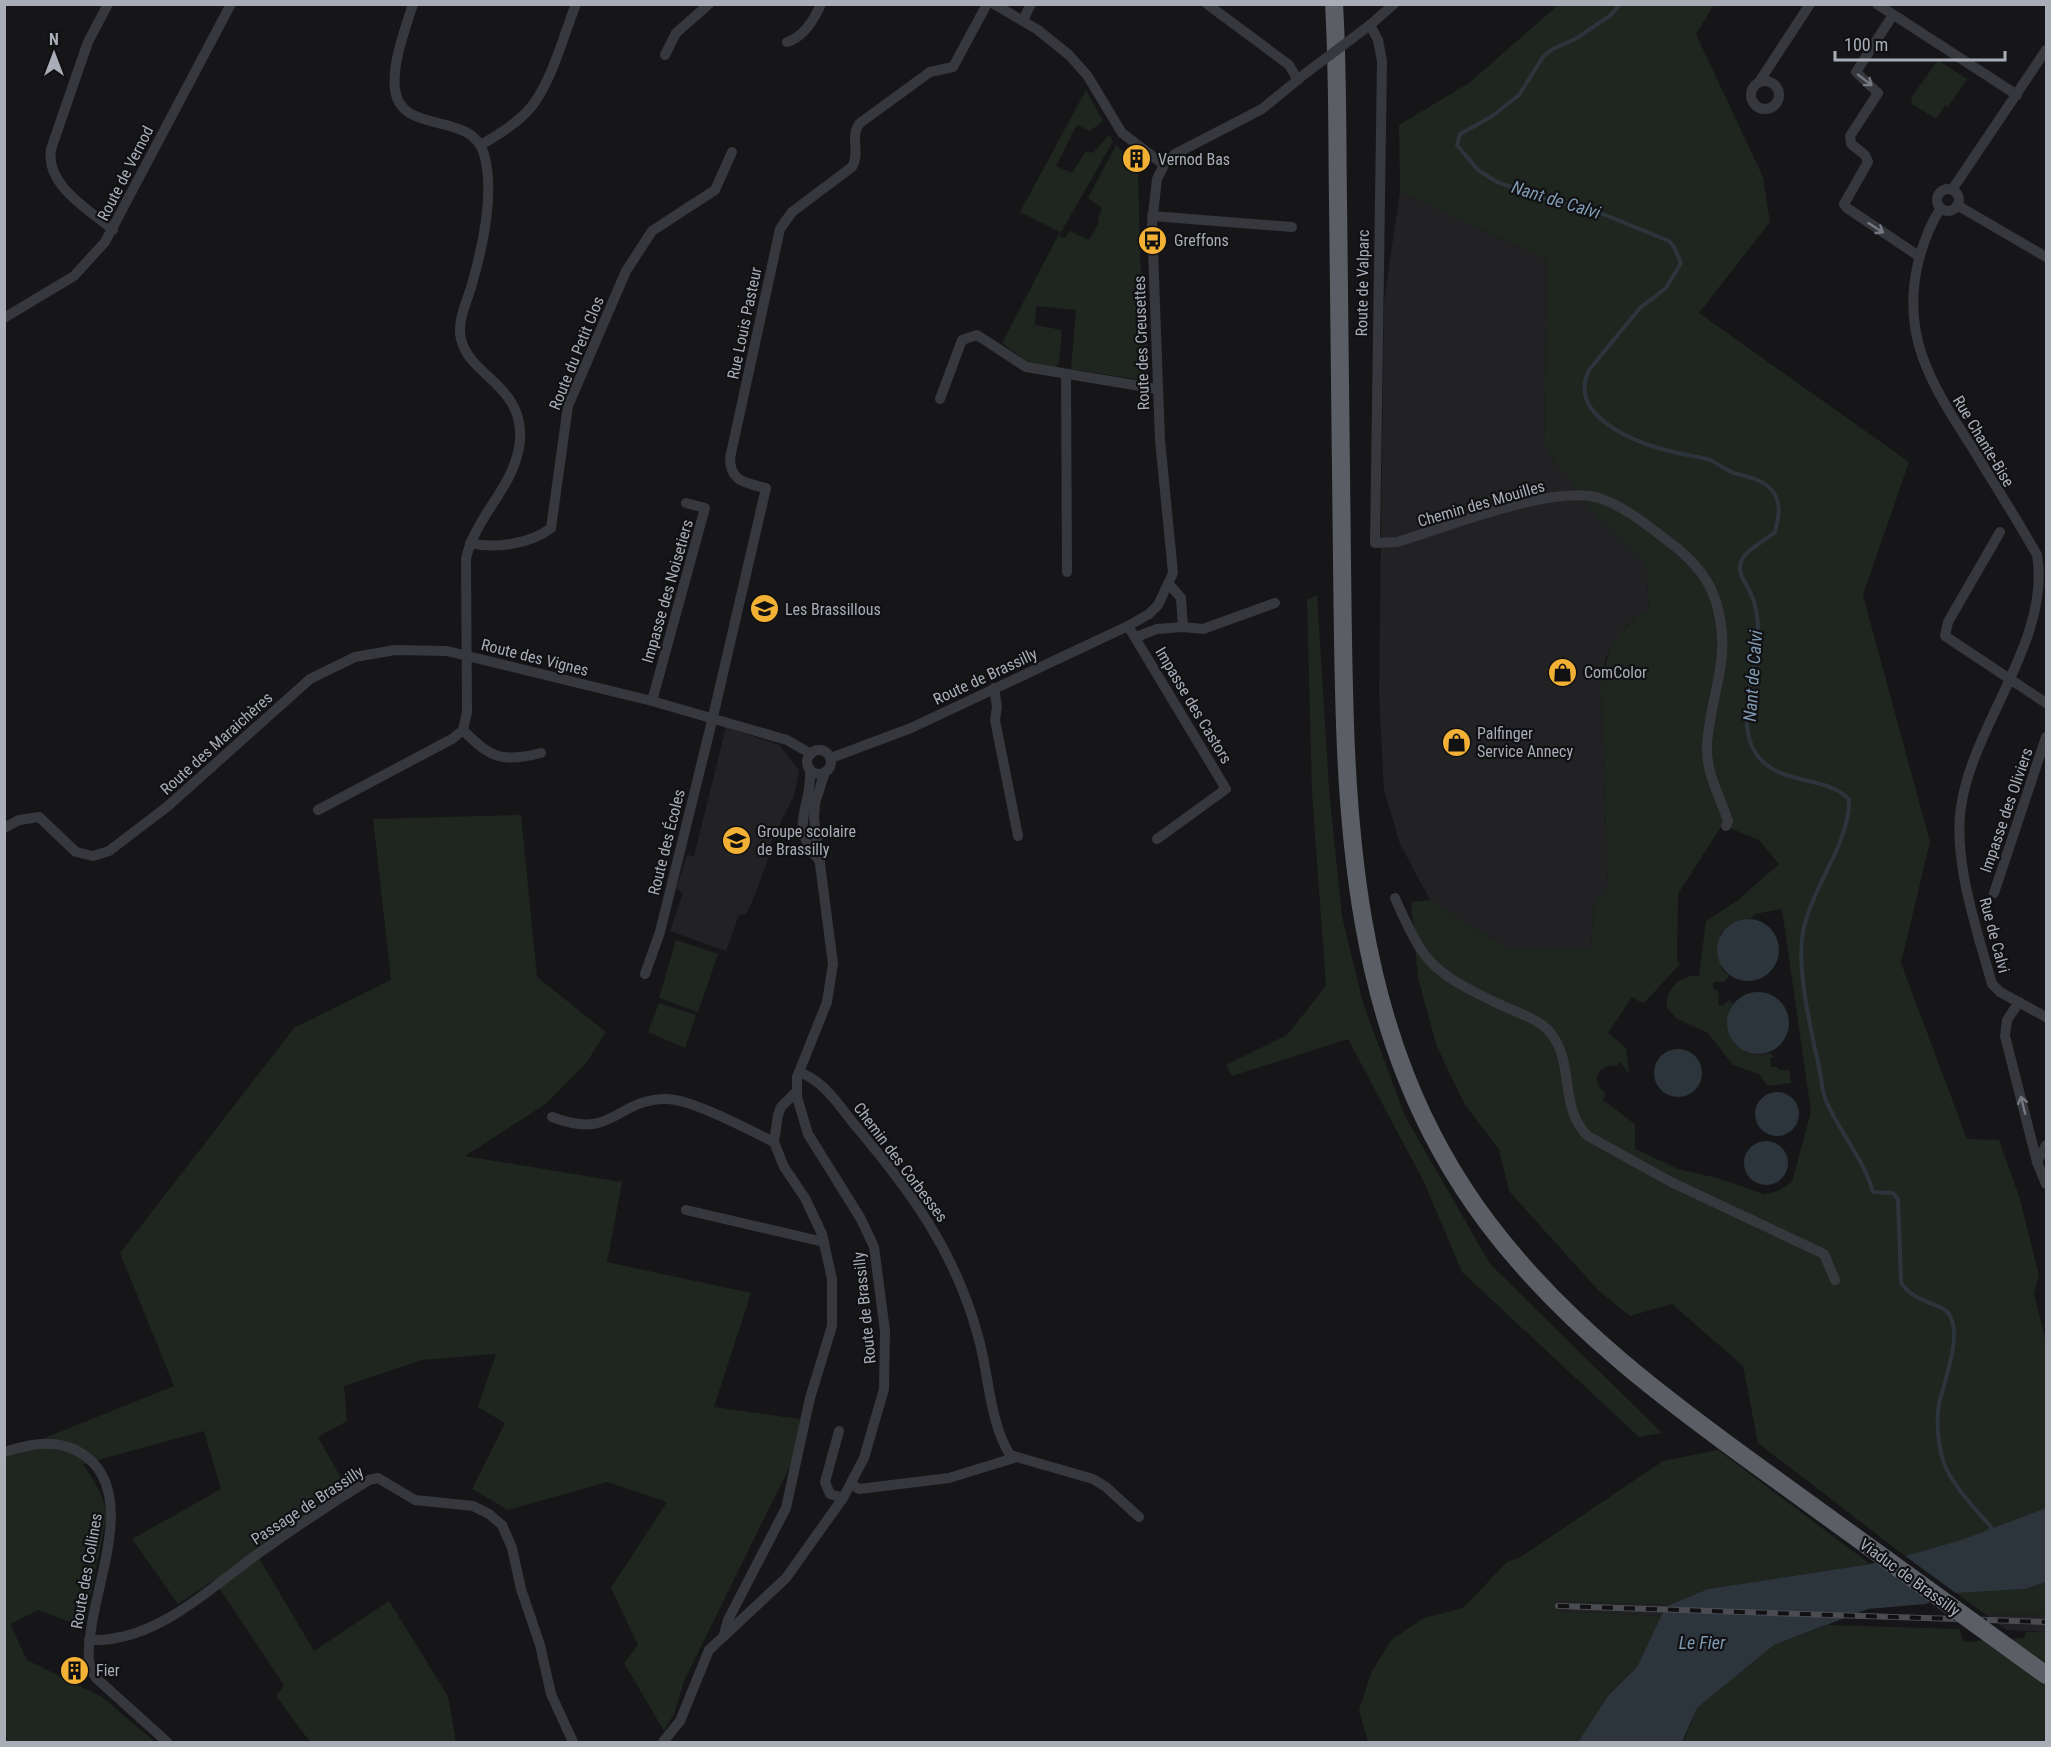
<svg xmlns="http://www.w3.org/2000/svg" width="2051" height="1747" font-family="'Roboto Condensed',sans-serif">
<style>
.built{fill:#222225}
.green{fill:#1e261f;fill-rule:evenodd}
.water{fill:#2c353c}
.pier{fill:#161618}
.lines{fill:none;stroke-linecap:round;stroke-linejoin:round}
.stream{stroke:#2c353c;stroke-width:4}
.minor{stroke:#37383d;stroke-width:10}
.trunk{stroke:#5b5e65;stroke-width:18}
.rail-casing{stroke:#4a4c52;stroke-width:6}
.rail{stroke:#111113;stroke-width:4;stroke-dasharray:11;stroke-linecap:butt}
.minor-bridge{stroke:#37383d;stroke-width:10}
.trunk-bridge{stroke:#5b5e65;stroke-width:18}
.oneway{stroke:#757881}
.labels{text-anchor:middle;stroke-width:4.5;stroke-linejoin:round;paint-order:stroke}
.poi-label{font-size:16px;fill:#a8adb8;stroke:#111113;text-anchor:start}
.street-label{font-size:16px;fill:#a8adb8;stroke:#111113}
.water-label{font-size:18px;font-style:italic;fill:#7f9bb3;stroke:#111113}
</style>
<rect width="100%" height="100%" fill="#161618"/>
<g class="built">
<polygon points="1400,192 1547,260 1544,446 1594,514 1646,566 1649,607 1627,625 1605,659 1601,691 1608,889 1594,902 1591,948 1507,948 1430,900 1400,844 1384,790 1379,694 1384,301"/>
<polygon points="726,727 779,745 799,770 794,796 781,821 776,837 771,842 771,852 752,902 746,914 739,915 726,951 670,931 683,893 676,889 687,855 694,856"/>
<polygon points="1557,1601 1669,1605 1661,1616 1556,1611"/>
<polygon points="1985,1614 2046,1615 2046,1632 2007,1630"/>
</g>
<g class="green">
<path d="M1558,5H1714L1696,34L1763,177L1770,222L1699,313L1909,462L1863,595L1930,842L1901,963L1967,1139L1999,1140L2020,1199L2039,1276L2034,1294L2046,1343V1508L1961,1540L1905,1556L1758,1443L1743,1366L1672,1304L1630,1316L1599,1291L1509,1191L1499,1149L1465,1105L1437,1047L1418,978L1411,902L1430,900L1507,948H1591L1594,902L1608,888L1601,691C1606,647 1615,634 1649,607L1646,566L1594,514L1544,446L1547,260L1400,192L1399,125L1469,83ZM1722,825L1759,840L1779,864L1738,900L1706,921L1699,976C1681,974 1665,989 1667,1008L1677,1019L1708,1033L1733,1065L1759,1074L1768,1086L1791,1083L1789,1070H1779L1777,1067H1771L1770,1058L1774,1057L1771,1053L1758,1055L1745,1052L1730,1008L1734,1004L1729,1000L1723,1005H1718L1719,992L1713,988V982H1724L1729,976L1722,969L1720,934C1730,923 1738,919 1752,918L1755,914L1782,909L1811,1112L1792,1182L1778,1191L1764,1194L1717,1178L1678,1169L1635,1149V1124L1603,1100L1606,1093C1589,1083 1598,1062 1617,1066L1620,1062L1629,1074L1626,1048L1608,1033L1632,997L1642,1003L1646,1001L1680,964L1677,961L1678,894Z"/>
<polygon points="1938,60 1967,79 1948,107 1945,106 1936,119 1912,104 1911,98"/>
<polygon points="1086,90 1103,121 1090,131 1077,125 1056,166 1072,173 1086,151 1093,153 1109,135 1113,141 1059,236 1065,238 1070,231 1089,240 1099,222 1098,219 1102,208 1088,198 1116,145 1138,165 1140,261 1147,319 1148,381 1071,369 1076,310 1036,306 1035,325 1062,330 1059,363 1056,367 1030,364 1002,343 1060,232 1020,212"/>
<polygon points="1317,595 1329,790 1342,916 1363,1003 1405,1116 1490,1264 1662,1433 1639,1437 1462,1272 1424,1182 1348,1039 1232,1076 1226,1065 1287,1035 1326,986 1312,793 1307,600"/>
<path d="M521,815L537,977L606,1032L586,1063L547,1103L465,1156L622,1182L607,1262L751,1293L714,1407L800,1419L794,1458L684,1681L674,1714L664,1731L624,1663L638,1645L611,1588L667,1502L607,1482L508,1510L472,1489L505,1423L478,1407L496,1354L422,1360L344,1386L347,1421L318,1437L341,1478L319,1493L320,1506L256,1553L314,1651L389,1601L448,1696L456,1742H310L276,1696L284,1685L214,1580L178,1604L132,1539L221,1489L204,1431L83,1464C95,1483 105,1495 106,1518L84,1628L39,1610L10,1624L27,1660L102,1697L155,1742H5V1454L174,1386L120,1253L294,1028L391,980L373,819Z"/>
<polygon points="676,940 718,954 698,1012 659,998"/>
<polygon points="659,1003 696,1015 685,1048 648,1032"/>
<polygon points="1718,1450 1870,1564 1708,1589 1669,1605 1557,1601 1556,1611 1661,1616 1637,1667 1608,1696 1578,1742 1368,1742 1359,1710 1371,1673 1391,1640 1424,1618 1463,1608 1507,1562 1519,1558 1663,1461"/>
<polygon points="2046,1582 2046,1615 1985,1614 1956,1593 2025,1589"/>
<polygon points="1828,1625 1959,1629 1964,1642 2024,1638 2026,1632 2046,1632 2046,1742 1683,1742 1697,1708 1774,1645"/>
</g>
<g class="water">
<circle cx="1748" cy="950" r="31"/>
<circle cx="1758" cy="1023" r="31"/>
<circle cx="1678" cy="1073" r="24"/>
<circle cx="1777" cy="1114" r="22"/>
<circle cx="1766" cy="1163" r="22"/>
<polygon points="2046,1508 2046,1582 2025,1589 1956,1593 1925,1604 1868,1609 1774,1645 1697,1708 1682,1742 1578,1742 1608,1696 1637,1667 1661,1616 1669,1605 1708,1589 1870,1564 1905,1556 1961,1540"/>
</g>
<polygon class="pier" points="1901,1553 1960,1596 1934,1604 1873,1560"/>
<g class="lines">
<path class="stream" d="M1620,4L1611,15L1577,38L1551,50L1543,57L1519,95L1491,117L1460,134L1457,145L1478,170L1497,182L1554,202L1588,208L1669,241L1674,247L1681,263L1666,288L1640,308L1589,370C1566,417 1638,444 1674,452C1685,455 1698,456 1710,460C1718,463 1725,470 1734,473C1747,477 1765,479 1774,493C1782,506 1778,519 1775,532C1765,541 1745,550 1741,562C1737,575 1746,581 1750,592C1756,603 1758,619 1758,632C1758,670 1730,729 1762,761C1787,785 1826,776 1849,799C1851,841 1811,888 1803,932C1796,970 1812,1034 1820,1072C1822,1083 1822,1094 1827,1103C1841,1134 1864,1160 1873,1192L1893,1193L1898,1199L1901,1282C1912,1303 1943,1303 1949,1314C1963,1335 1944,1381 1939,1404C1936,1422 1938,1451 1946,1468C1956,1489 1976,1510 1991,1527L1990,1531"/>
<g class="minor">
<path d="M108,4L88,42L51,149C45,186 89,209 113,230"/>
<polyline points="994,4 1038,30 1069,55 1087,75 1122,133 1164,165"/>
<polyline points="1207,4 1289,65 1298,80"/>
<path d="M1394,4L1370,25L1378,40L1382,61L1375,543L1397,542C1445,528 1553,484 1599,498C1624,506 1647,525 1668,541C1702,566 1719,591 1722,635C1725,671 1708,710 1707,747C1706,772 1720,797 1728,821L1726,826"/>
<polyline points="1877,4 2017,95"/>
<polyline points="1893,15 1856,72 1878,93 1850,136 1851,144 1865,155 1868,162 1844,204 1847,208 1920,257"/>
<polyline points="1023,20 1031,4"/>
<path d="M787,42C804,37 814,20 821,4"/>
<polyline points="665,55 676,33 709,4"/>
<circle cx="1765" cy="95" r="14"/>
<polyline points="1759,82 1810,4"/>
<path d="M481,145C499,134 518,123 532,106C553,78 563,37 576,4"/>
<circle cx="1948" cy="200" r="11"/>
<polyline points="1952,190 2046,50"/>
<polyline points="1957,205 2046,257"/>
<path d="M1941,208C1930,224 1924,241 1919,259C1899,337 1933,386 1973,449C1994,484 2017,519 2037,555C2051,638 1976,721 1962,801C1951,857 1977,930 1992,984L2000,992L2046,1017"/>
<polyline points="1152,216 1292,227"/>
<polyline points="4,318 74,276 105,242 231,4"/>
<polyline points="1066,374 1067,572"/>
<polyline points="940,399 962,340 977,335 1026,367 1158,389"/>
<polyline points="2000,532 1948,622 1945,636 2046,703"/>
<path d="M470,543C494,549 531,544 551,528L568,406L626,271L652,231L715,190L732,152"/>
<polyline points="1169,584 1181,598 1183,627"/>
<polyline points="1128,626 1226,789 1157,839"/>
<polyline points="1136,637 1157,629 1183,627 1203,629 1275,603"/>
<polyline points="994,688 997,707 995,720 1018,836"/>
<polyline points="652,701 705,508 686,503"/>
<path d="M463,730C490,758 502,763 541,753"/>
<circle cx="819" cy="762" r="12"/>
<polyline points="831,758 911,728 1128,626 1149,614 1158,605 1173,573 1160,440 1152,223 1157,179 1164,165 1175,154 1262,109 1306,73"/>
<path d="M810,769C813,808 786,825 820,861"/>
<path d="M318,810L452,739L463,730L467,712L466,559C475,515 516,487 520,440C524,382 464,376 460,333C459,316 468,299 472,284C483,246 495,193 484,154C472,110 400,136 395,89C392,62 405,30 413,4"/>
<polyline points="4,828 19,820 39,817 76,852 93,856 109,851 168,806 310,679 355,657 395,650 447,651 652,701 787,740 811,754"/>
<polyline points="1994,893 2046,737"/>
<path d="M1395,898C1403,916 1411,935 1422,951C1439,977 1474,992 1501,1005C1516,1012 1538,1019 1549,1031C1576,1062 1558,1108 1588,1136L1671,1182L1824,1254L1835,1280"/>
<path d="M645,974L660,932L712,721L766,488C746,483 730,482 730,458L780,229L792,212L852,167C861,153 849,136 860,123L930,72L953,67L987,4"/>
<polyline points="2019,1002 2007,1020 2005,1036 2037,1162 2046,1184"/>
<path d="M799,1072C824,1081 838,1104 854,1124C910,1190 955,1251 978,1336C989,1374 989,1421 1010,1455L1093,1479L1106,1487L1139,1517"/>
<path d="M552,1117C615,1141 615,1099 666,1099C692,1099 749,1130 774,1142"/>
<polyline points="2037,1162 2046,1145"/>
<polyline points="686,1210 824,1242"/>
<polyline points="839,1431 825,1482 830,1494 843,1498"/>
<path d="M4,1452C33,1443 62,1437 88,1458C136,1497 94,1586 90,1638C88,1652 87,1666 96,1678L167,1742"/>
<polyline points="851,1484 859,1489 949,1478 1014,1458"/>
<polyline points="724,1634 728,1620 786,1508 810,1398 832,1326 832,1279 822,1234 805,1198 784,1167 774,1142 778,1115 781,1107 796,1092"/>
<path d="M89,1640C157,1643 210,1587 262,1551C297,1526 333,1502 369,1480L378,1478L415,1500L473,1506L489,1514L502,1525L512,1548L521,1589L540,1645L551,1694L573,1742"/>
<polyline points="663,1742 680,1721 709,1650 786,1578 843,1498 864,1458 884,1389 885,1331 874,1247 861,1219 808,1134 797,1097 797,1077 827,1002 833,964 814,818 815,803 825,772"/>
</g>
<path class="trunk" d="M1334,4C1338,70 1337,136 1338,201C1339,322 1341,442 1342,562C1345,795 1341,1027 1487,1222C1564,1325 1671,1404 1774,1478"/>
<defs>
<polyline id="rail" points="1558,1606 2046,1622"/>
</defs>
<use href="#rail" class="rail-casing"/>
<use href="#rail" class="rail"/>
<polyline class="minor-bridge" points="1306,73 1370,25"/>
<polyline class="trunk-bridge" points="1774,1478 2046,1675"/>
</g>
<defs><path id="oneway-shaft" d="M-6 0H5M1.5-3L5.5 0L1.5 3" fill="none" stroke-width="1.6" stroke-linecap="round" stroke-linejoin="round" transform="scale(1.5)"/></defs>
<g class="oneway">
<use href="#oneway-shaft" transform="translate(1865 80) rotate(38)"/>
<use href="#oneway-shaft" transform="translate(1876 228) rotate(33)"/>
<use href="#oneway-shaft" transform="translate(2023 1105) rotate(-104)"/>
</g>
<defs>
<symbol id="building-disc" viewBox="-11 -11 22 22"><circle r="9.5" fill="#f2b134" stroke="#111113"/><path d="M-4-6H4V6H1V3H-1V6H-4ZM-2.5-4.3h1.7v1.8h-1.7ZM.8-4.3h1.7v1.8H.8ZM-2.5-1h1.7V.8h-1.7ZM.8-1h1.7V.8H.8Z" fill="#111"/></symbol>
<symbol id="bus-disc" viewBox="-11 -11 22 22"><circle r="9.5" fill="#f2b134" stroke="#111113"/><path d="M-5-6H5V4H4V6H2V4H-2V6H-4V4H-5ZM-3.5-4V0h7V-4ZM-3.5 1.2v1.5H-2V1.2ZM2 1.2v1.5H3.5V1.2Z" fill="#111"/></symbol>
<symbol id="school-disc" viewBox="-11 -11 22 22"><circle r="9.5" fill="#f2b134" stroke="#111113"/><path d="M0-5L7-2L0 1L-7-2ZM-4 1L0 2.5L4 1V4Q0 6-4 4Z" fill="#111"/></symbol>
<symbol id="shop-disc" viewBox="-11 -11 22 22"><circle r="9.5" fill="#f2b134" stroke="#111113"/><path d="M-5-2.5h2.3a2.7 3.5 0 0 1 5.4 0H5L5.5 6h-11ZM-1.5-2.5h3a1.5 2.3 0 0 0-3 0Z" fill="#111"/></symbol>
</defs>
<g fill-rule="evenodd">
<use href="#building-disc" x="1120" y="142" width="33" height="33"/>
<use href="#bus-disc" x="1136" y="224" width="33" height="33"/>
<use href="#school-disc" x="748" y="592" width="33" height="33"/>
<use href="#shop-disc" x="1546" y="656" width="33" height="33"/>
<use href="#shop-disc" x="1440" y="726" width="33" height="33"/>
<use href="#school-disc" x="720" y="824" width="33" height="33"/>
<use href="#building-disc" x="58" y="1654" width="33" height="33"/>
</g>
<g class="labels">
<g class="poi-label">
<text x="1158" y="165">Vernod Bas</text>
<text x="1174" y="246">Greffons</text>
<text x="785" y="615">Les Brassillous</text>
<text x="1584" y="678">ComColor</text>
<text x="1477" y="739">Palfinger<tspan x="1477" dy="18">Service Annecy</tspan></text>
<text x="757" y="837">Groupe scolaire<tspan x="757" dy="18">de Brassilly</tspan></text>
<text x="96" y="1676">Fier</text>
</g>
<g class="street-label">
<text transform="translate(125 173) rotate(-63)" y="6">Route de Vernod</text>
<text transform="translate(1362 283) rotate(-89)" y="6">Route de Valparc</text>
<text transform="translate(744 323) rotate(-78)" y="6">Rue Louis Pasteur</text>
<text transform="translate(1141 343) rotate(-92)" y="6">Route des Creusettes</text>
<text transform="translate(576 353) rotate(-68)" y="6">Route du Petit Clos</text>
<text transform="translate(1984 441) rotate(59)" y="6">Rue Chante-Bise</text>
<text transform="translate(1481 503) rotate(-16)" y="6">Chemin des Mouilles</text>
<text transform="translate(667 591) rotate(-74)" y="6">Impasse des Noisetiers</text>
<text transform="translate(535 657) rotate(14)" y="6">Route des Vignes</text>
<text transform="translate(985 676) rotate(-25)" y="6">Route de Brassilly</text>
<text transform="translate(1194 705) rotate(59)" y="6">Impasse des Castors</text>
<text transform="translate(216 743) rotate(-42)" y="6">Route des Maraichères</text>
<text transform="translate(2006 810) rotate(-71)" y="6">Impasse des Oliviers</text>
<text transform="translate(666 842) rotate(-76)" y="6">Route des Écoles</text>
<text transform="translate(1995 935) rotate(75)" y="6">Rue de Calvi</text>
<text transform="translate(901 1162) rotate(53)" y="6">Chemin des Corbesses</text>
<text transform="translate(864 1308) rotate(-96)" y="6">Route de Brassilly</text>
<text transform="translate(307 1505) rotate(-33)" y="6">Passage de Brassilly</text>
<text transform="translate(86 1571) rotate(-80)" y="6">Route des Collines</text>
<text transform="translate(1910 1577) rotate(36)" y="6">Viaduc de Brassilly</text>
</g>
<g class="water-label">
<text transform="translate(1556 200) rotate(17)" y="6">Nant de Calvi</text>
<text transform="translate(1753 676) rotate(-86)" y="6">Nant de Calvi</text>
<text x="1702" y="1649">Le Fier</text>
</g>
</g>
<rect width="2051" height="1747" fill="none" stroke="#a8adb8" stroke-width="12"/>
<g transform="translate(54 54)" stroke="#111113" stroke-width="4.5" paint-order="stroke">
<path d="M0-4.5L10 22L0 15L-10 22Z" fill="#a8adb8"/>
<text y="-9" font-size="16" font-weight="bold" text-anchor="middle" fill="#a8adb8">N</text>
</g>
<path d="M1835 51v9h170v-9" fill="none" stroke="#a8adb8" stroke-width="3"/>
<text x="1844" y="51" font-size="18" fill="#a8adb8" stroke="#111113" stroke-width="4.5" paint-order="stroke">100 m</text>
</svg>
